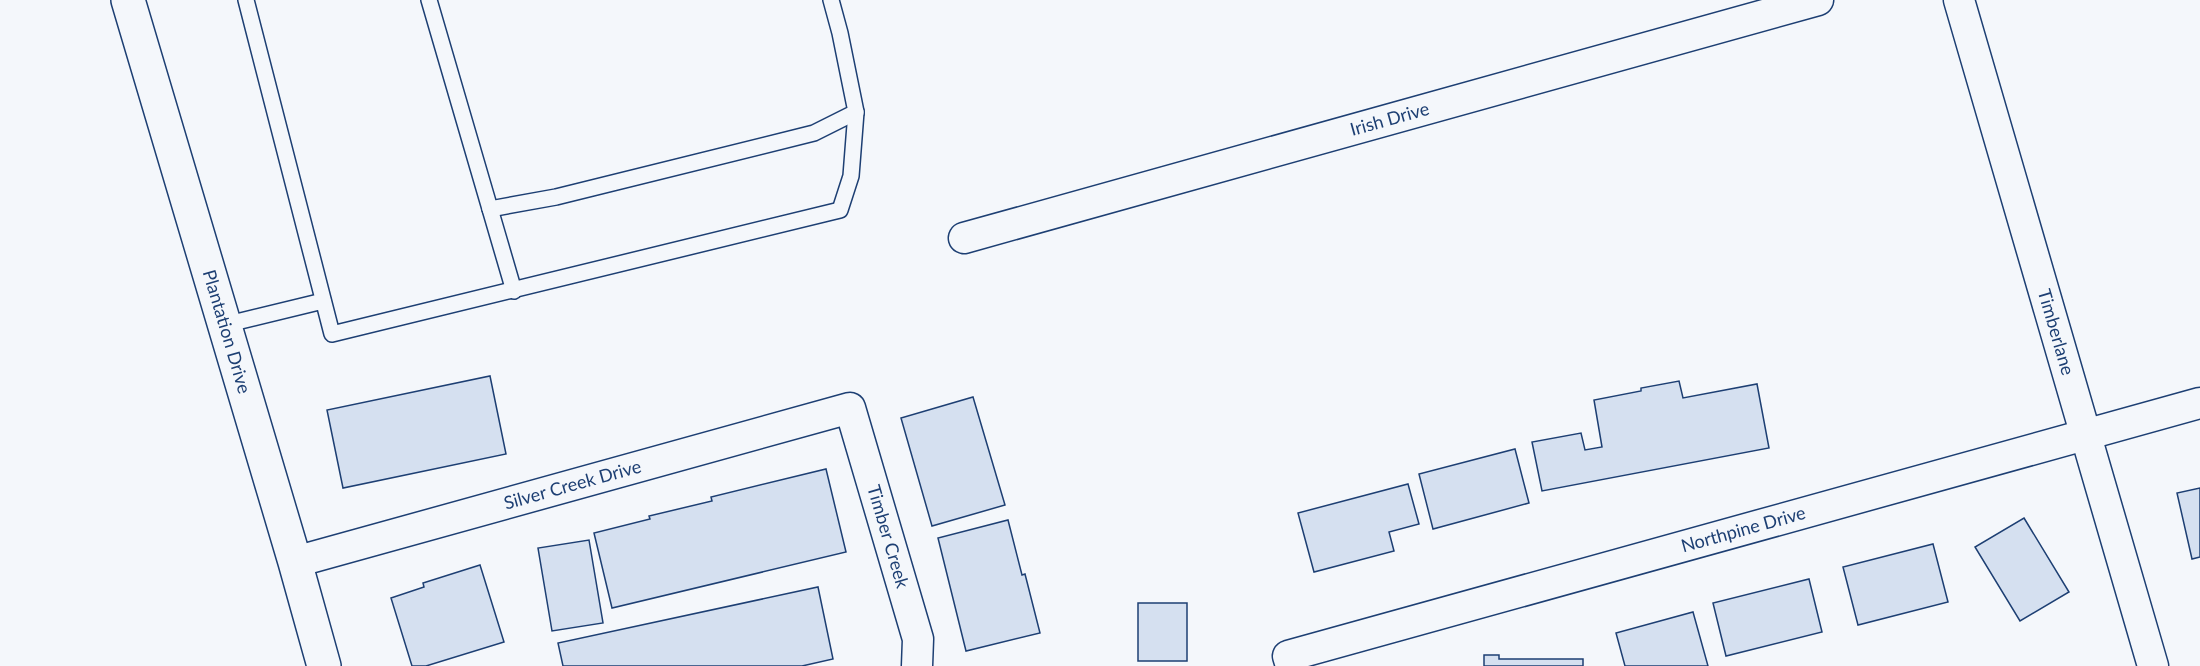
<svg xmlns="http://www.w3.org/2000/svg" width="2200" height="666" font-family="Lato,sans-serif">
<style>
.building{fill:#d5e0f0;stroke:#1d3f73;stroke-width:1.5}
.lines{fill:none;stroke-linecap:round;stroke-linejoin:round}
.lane-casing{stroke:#1d3f73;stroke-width:18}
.street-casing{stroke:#1d3f73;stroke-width:33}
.secondary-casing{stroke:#1d3f73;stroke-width:36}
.lane{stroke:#f4f7fb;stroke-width:15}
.street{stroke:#f4f7fb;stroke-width:30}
.secondary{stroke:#f4f7fb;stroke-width:33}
.labels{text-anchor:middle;stroke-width:4.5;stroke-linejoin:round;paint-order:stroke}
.street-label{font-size:18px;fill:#1d3f73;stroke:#f4f7fb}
</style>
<rect width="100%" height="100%" fill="#f4f7fb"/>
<g class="building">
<polygon points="490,376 506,454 343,488 327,410"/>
<polygon points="1679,381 1683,398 1757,384 1769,448 1542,491 1532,442 1581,433 1585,450 1602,447 1594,400 1641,391 1641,388"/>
<polygon points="973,397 1005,505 932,526 901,418"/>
<polygon points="1515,449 1529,503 1433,529 1419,474"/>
<polygon points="826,469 846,552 612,608 594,533 650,519 649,516 712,501 711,497"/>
<polygon points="1408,484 1419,524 1389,532 1394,551 1314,572 1298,513"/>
<polygon points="2200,488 2200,557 2192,559 2177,493"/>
<polygon points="2024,518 2069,592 2020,621 1975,547"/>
<polygon points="1008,520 1022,575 1025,574 1040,633 966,651 938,538"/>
<polygon points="589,540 603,623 552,631 538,548"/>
<polygon points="1933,544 1948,602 1858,625 1843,567"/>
<polygon points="480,565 504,642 426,666 412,666 391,598 424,587 423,583"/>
<polygon points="1809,579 1822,632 1726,656 1713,603"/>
<polygon points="818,587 833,659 802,666 563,666 558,643"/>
<rect x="1138" y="603" width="49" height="58"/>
<polygon points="1693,612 1708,666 1625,666 1616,633"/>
<polygon points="1484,655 1499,655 1499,659 1583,659 1583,666 1484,666"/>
</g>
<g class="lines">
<defs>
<g id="lane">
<polyline points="246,0 332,334 840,210 851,176 856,112"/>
<polyline points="429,0 514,291"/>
<polyline points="490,209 556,197 814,133 856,112 840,33 831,0"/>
<polyline points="224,325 323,301"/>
</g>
<g id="street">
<path id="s1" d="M1959,0L2153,666"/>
<path id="s2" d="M964,238L1818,0"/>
<path id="s3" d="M295,562L850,408L918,639L917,666"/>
<path id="s4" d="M1291,666L1288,656L2200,403"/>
</g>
<g id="secondary">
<path id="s5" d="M128,0L295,562L324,666"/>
</g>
</defs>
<use href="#lane" class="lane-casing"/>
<use href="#street" class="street-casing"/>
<use href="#secondary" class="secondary-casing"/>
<use href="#lane" class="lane"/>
<use href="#street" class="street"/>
<use href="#secondary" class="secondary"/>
</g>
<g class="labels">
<g class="street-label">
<text dy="6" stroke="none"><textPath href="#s2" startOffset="442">Irish Drive</textPath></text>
<text dy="6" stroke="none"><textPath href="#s5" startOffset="346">Plantation Drive</textPath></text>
<text dy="6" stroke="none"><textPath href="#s1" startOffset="346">Timberlane</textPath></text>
<text dy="6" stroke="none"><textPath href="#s3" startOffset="288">Silver Creek Drive</textPath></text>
<text dy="6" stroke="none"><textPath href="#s4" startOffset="483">Northpine Drive</textPath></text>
<text dy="6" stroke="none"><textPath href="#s3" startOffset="710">Timber Creek</textPath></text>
</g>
</g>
</svg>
